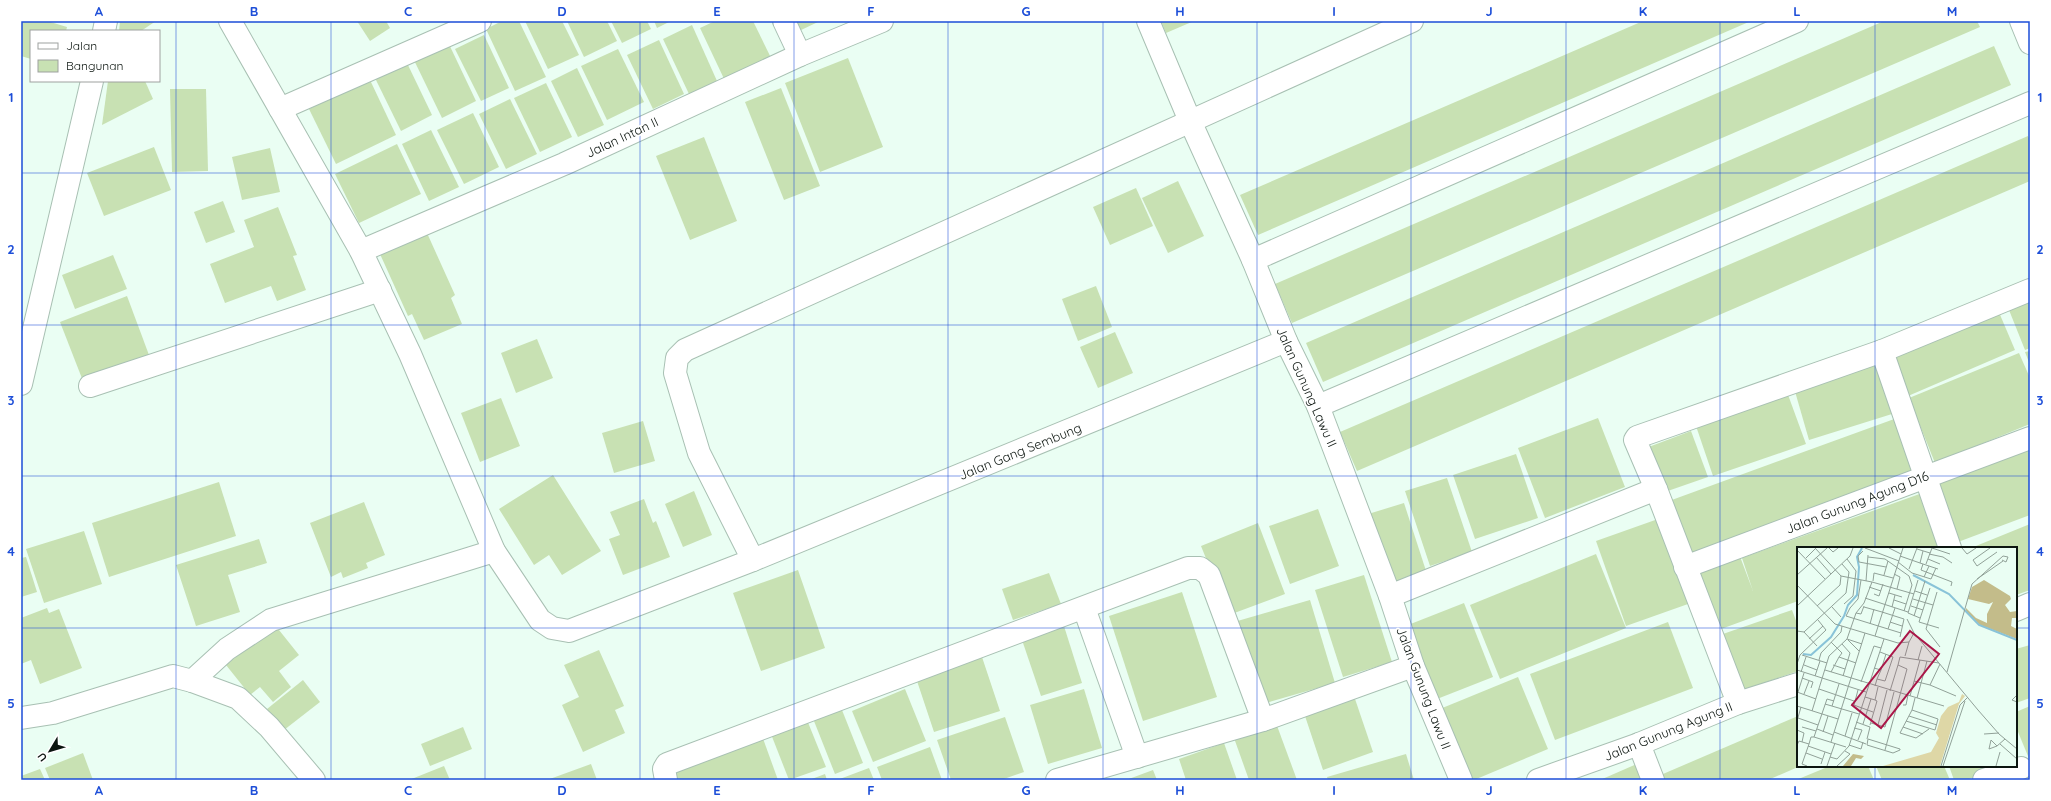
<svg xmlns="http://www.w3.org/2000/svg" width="2051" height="801" font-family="Quicksand,sans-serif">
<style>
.building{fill:#c8e1b3}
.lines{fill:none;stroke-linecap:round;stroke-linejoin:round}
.minor-casing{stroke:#a8c0b3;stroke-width:24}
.minor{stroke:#fff;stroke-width:22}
.grid{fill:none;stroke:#1d4ed8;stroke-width:1;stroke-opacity:0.55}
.labels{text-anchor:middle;stroke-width:3.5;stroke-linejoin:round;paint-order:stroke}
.street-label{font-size:13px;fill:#0c1510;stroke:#fff}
.inset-river{fill:none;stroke:#89c3d8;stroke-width:2}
.inset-road{fill:none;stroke:#91a198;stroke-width:1}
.view{fill:#aa1648;fill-opacity:0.15;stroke:#aa1648;stroke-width:2}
.inset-edge{fill:none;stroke:#0c1510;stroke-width:2}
.neatline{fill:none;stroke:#1d4ed8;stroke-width:1.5}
.grid-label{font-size:13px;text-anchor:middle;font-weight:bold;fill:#1d4ed8}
</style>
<rect width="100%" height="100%" fill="#eafef3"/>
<g class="building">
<polygon points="21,21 47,21 67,27 66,31 31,31 31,59 21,56"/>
<polygon points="120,21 156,21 141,31 119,31"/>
<polygon points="357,21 386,21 390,28 370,41"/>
<polygon points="502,21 519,21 546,77 515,91 486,29"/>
<polygon points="525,21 562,21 579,55 548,69"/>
<polygon points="567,21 607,21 617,41 584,57"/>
<polygon points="611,21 647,21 651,29 622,43"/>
<polygon points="654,21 671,21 657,28"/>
<polygon points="715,21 753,21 773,62 726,83 700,28"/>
<polygon points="794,21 820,21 799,31"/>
<polygon points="1161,21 1194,21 1166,33"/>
<polygon points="1643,21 1751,21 1258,235 1240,195"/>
<polygon points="1884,21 1977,21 1980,27 1292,323 1275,284"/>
<polygon points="692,25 717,81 689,94 663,39"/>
<polygon points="484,35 509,88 481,101 455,49"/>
<polygon points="447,40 476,101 442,118 412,56"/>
<polygon points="659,40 684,94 653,109 627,55"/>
<polygon points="1994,46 2011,85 1323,382 1306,343"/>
<polygon points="618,49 644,102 607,120 581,66"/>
<polygon points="848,58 883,147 820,172 785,83"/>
<polygon points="407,63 432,115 401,131 375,78"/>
<polygon points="577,68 604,125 578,137 551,81"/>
<polygon points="370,80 396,135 336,164 309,109"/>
<polygon points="108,81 145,81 153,99 102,125"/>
<polygon points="546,83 572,137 540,152 514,98"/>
<polygon points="781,88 820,186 784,200 745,102"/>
<polygon points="170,89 206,89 208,171 172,172"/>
<polygon points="510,99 537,154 506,169 479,114"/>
<polygon points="473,113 499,167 464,184 437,130"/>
<polygon points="431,130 459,187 429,201 402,144"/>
<polygon points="2028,136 2030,140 2030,181 1357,471 1340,432"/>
<polygon points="704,137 737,221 690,240 656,156"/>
<polygon points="397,144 421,194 359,223 335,174"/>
<polygon points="154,147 171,190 104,216 87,173"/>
<polygon points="270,148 280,192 242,200 232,157"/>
<polygon points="1178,181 1204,236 1168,253 1142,198"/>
<polygon points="1136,188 1153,226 1110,245 1093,207"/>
<polygon points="223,201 235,232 206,243 194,212"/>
<polygon points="278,207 297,255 293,256 306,290 277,301 271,286 225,303 210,264 254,247 244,220"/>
<polygon points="427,233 455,295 451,298 462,324 424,340 412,314 408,316 380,254"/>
<polygon points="113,255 127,289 75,309 62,275"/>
<polygon points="1096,286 1112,327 1078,341 1062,299"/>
<polygon points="127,296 149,355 83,381 60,322"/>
<polygon points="2030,302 2030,348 2025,350 2009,310"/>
<polygon points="1998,310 2015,350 1908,396 1891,356"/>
<polygon points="1115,332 1133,373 1098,388 1080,347"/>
<polygon points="537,339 553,378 516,393 501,353"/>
<polygon points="2030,351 2030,365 2025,352"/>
<polygon points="2019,353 2030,378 2030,424 1935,463 1909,398"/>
<polygon points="1874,358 1892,414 1809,440 1794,388"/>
<polygon points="1787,392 1806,444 1713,476 1696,426"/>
<polygon points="501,398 520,446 480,462 461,413"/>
<polygon points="1598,418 1625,487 1545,518 1518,448"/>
<polygon points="1897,418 1919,476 1690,559 1669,501"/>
<polygon points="643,421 655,461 614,473 602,433"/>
<polygon points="1691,431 1708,477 1662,493 1646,448"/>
<polygon points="2030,447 2030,515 1958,542 1936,484"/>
<polygon points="1516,454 1538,518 1475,539 1453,475"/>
<polygon points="553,475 601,551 562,575 549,555 534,565 499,509"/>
<polygon points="1447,478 1472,552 1430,566 1405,491"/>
<polygon points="219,482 236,536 109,577 92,523"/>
<polygon points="694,491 712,535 683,547 665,504"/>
<polygon points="1925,492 1945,548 1798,548 1798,601 1721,629 1698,570 1739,554 1753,591 1742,558"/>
<polygon points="644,499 653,523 656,521 670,557 623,575 609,539 620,535 610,512"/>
<polygon points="364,502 385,555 366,563 368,568 343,578 341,572 331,577 310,523"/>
<polygon points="1404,503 1428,577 1389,590 1365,515"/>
<polygon points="1318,509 1339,566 1290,584 1269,526"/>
<polygon points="1658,519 1688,604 1626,626 1596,541"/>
<polygon points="1258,523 1285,594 1229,615 1201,546"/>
<polygon points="2030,524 2030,590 2016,595 2016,548 1971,548"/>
<polygon points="84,531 102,584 44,603 26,549"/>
<polygon points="259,539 267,563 228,575 240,612 196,626 176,565"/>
<polygon points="1596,554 1626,628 1500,679 1470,605"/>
<polygon points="26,557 37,592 21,597 21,558"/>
<polygon points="798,570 825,648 761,671 733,593"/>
<polygon points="1049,573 1061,604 1013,620 1002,589"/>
<polygon points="1364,575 1392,662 1343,677 1315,590"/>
<polygon points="1182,592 1217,697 1143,721 1109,616"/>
<polygon points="1310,600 1335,683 1259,705 1234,622"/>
<polygon points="1464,603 1493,677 1437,699 1408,625"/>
<polygon points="47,608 49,613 59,609 82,668 40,684 31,660 21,664 21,618"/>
<polygon points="1792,610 1798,626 1798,671 1740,691 1720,635"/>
<polygon points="1668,622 1693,688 1555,740 1530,674"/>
<polygon points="1063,623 1082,683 1041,696 1021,637"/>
<polygon points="275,625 299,655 279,671 291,687 273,702 260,687 250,695 226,665"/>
<polygon points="2030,645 2030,698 2016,703 2016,649"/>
<polygon points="599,650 624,706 615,710 625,733 583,752 562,705 579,697 564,665"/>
<polygon points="981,654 1000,711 934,732 915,675"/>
<polygon points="1518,677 1548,749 1474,780 1464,780 1435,711"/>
<polygon points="303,680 320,702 284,730 267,709"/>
<polygon points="905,689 926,741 873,762 852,711"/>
<polygon points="1084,689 1102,748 1048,764 1030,705"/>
<polygon points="1353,693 1373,752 1323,770 1303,710"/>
<polygon points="840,705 863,763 835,774 812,716"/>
<polygon points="2030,706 2030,761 2016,727 2016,712"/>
<polygon points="805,715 826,767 789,780 769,729"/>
<polygon points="1798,716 1798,767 1768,780 1658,780 1656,777"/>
<polygon points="1005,717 1024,772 1001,780 951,780 937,740"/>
<polygon points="1276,723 1297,780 1249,780 1234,738"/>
<polygon points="463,727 472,749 430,766 421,744"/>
<polygon points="761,733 778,780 678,780 672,764"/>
<polygon points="1224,743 1237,780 1186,780 1179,759"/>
<polygon points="930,747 942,780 882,780 877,767"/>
<polygon points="83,753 93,780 50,780 45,768"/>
<polygon points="1406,754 1414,780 1328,780 1327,777"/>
<polygon points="1639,763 1646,780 1600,780"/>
<polygon points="591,764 597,780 547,780"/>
<polygon points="444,766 450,780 409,780"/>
<polygon points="1830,766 1868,766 1874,780 1796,780"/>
<polygon points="1876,766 1944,766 1950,780 1882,780"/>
<polygon points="1949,766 2006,766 1966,780 1954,780"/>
<polygon points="869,768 874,780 837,780"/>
<polygon points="40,769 45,780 21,780 21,776"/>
<polygon points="1153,770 1157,780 1126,780"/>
<polygon points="825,774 827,780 809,780"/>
</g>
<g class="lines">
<defs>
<g id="minor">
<polyline points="230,21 361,251 410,354 494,551 540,620 552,628 569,631 753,560 699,453 675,373 677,358 685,350 1412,21"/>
<polyline points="784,21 800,55"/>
<polyline points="1148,21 1190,121 1253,260 1286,341 1318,406 1390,596 1413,666 1461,780"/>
<polyline points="2021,21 2030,43"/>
<polyline points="104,31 106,21"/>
<polyline points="280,109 480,21"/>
<polyline points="361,251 564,164 800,55 882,21"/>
<polyline points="1253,260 1797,21"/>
<polyline points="1882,351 1950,548"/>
<polyline points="21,384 92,81"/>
<polyline points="90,386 380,290"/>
<polyline points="1318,406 2030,103"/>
<polyline points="1656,489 1635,440 1637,437 1882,351 2030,290"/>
<polyline points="753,560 1286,341"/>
<polyline points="1685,567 2030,438"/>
<polyline points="1390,596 1656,489 1738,703"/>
<polyline points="1084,608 1137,757"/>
<polyline points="2016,610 2030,604"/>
<polyline points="192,681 227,649 271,620 494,551"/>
<polyline points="21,718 53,713 173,676 192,681 238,698 269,727 314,780"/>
<polyline points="1639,744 1653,780"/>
<polyline points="666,780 664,769 667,764 1188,568 1200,568 1209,575 1263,720 1413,666"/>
<polyline points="1057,780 1263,720"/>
<polyline points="1538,780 1639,744 1738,703 1798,684"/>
<polyline points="1984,780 2021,768"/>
</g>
</defs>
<use href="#minor" class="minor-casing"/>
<use href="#minor" class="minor"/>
</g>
<path class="grid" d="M176,21V780M331,21V780M485,21V780M640,21V780M794,21V780M948,21V780M1103,21V780M1257,21V780M1411,21V780M1566,21V780M1720,21V780M1875,21V548M21,173H2030M21,325H2030M21,476H2030M21,628H1798M2016,628H2030M1875,766V780"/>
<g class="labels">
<g class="street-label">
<text transform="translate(622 137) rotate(-25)" y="5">Jalan Intan II</text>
<text transform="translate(1307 387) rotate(66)" y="5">Jalan Gunung Lawu II</text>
<text transform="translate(1020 451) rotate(-22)" y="5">Jalan Gang Sembung</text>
<text transform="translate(1857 502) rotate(-21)" y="5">Jalan Gunung Agung D16</text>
<text transform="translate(1424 688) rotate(69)" y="5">Jalan Gunung Lawu II</text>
<text transform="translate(1668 731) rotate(-22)" y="5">Jalan Gunung Agung II</text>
</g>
</g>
<g transform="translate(1797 547)">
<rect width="220" height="220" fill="#eafef3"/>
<path d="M165,147L168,149L162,157L143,219H86L134,205L142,191L139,186L144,169L151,160L162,155Z" fill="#ded7a6"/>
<path d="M187,33L213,49L214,52L208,58L213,65L220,64V71H215L214,79L220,82V92L183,78L169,64V61L179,71L190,76V67L196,55L192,57L171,52L175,40ZM56,207L67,209L64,212L59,211L54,219H46Z" fill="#c3bc8a"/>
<path class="inset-river" d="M116,28L152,47L182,78L220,93M6,107L14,108L34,90L47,69L51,58L60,48L62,20L60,10L65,1"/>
<path class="inset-road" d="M18,1L44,29M32,1L36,5L41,1M68,1L102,14M92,1L104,7M165,1L170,7L179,1M193,1L176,13L180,19L200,5M120,2L133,6M0,3L28,32M66,4L61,9L62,15L89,20M126,4L123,16L141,22M132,7L146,10L155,16M103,9L123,16M19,10L34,27M71,10L88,12L112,29L115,38L107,64M9,11L19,1M131,12L143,17M101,15L115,26L134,32L139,21M126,17L124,23L155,35L154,39M129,17L135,1L153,7M112,22L120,1M97,27L103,30L100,42M0,28L30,1M87,28L91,14M127,30L132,19M180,32L206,14M64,33L61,52L53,61L49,69L104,86M121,33L111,66L123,71M69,34L71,8M76,34L77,26L96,31M0,38L38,77L101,96L112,95L117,86M72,40L84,44M133,41L122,75L142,81M118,44L130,48M140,45L129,82L143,100M92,46L105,50M77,47L82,49L86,37M68,51L111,65M116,52L136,58M97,53L109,57M47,57L56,49L59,24L50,12M0,59L53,9L56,1M20,59L43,38L44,29L75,35M114,59L126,63M35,60L44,70M67,60L85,65M95,60L98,48M85,65L107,72L103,90M59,66L64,67L67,59M117,69L128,34M110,72L117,86L181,163L202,187L220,202M93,75L105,79M73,77L77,62M91,82L98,61M0,84L7,85L49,46L52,25L45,17M7,85L20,99M78,89L106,1M12,92L26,79M50,92L65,97M51,93L62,104M34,95L45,106L42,110M45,97L53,106L46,129M5,108L30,116M108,109L112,95M22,113L24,106L44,85L45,79M121,113L125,99M0,117L3,108L29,83L21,73M143,117L133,138L159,149M7,118L20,123M36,118L48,122M77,121L84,123L80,132M0,123L69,145M28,123L147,159M84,123L89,107M4,125L9,110M34,125L42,110L59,116M150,125L175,37L206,9L211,10L209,15L205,13M18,129L23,114M5,131L16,135L14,141M117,134L133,138M64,135L77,99L84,101M78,139L80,132L88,134L96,110L83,105M22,142L57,154M93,144L101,118M0,145L19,152M1,145L7,126M7,147L12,134M220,148L215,153L220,155M113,149L123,113M68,150L78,153L81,140M118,151L115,163L103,186L119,191L132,182M120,151L130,114M28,157L62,167M54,157L76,165M57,158L61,143M106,158H109L111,148M0,159L41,172M35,159L42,137M15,164L32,109L50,92L59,66L67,56L75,35L117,47M112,169L140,178M1,171L21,178M0,174L4,160M109,174L138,183L141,172L115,163M59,175L73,180L70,192M74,176L88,180L97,145M66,177L74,152M73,178L80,154L78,153M81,178L90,143M5,180L19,184M106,180L126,187M57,181L65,183L61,193M20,182L36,188M0,183L7,186L5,195M26,185L31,169M37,185L69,197M187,187L202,186M48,189L55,166M17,190L49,200M71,192L103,202V203L96,206L70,198ZM34,195L68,86M203,197L220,212M0,198L2,194L12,197L14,190H17L30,152L37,154M52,198L64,202L66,195M11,199L34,207M200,199L194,193L192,202L200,199L208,192M88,203L110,122L101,118L103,110L142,116M9,206L25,212M33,210L40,212L52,199L87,92M24,217L28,205M10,219L5,217L12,197M30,219L38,196M40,219L53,207L48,204M144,219L163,158L171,150M146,219L168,154M199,219L203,205"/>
<path class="view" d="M113,84L142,107L84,181L55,158Z"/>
<rect width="220" height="220" class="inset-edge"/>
</g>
<rect width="2051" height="801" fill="none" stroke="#ffffff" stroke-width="44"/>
<rect x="30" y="30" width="130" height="52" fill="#ffffff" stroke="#9ea19f"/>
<rect x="38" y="43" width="20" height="6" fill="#ffffff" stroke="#9ea19f"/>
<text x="66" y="50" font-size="12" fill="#0c1510">Jalan</text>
<rect x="38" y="60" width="20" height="12" fill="#c8e1b3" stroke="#9ea19f"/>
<text x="66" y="70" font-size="12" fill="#0c1510">Bangunan</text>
<g transform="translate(50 751) rotate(232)" stroke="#ffffff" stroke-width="3" paint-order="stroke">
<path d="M0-3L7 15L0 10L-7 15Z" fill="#0c1510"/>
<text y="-6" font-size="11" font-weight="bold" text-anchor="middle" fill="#0c1510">U</text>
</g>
<rect x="22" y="22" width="2007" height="757" class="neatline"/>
<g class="grid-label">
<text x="99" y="16">A</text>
<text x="254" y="16">B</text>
<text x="408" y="16">C</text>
<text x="562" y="16">D</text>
<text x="717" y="16">E</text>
<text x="871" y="16">F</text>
<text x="1026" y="16">G</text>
<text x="1180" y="16">H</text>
<text x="1334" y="16">I</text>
<text x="1489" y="16">J</text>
<text x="1643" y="16">K</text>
<text x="1797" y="16">L</text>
<text x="1952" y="16">M</text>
<text x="11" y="102">1</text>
<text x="2040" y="102">1</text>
<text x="11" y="254">2</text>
<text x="2040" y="254">2</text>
<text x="11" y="405">3</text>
<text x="2040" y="405">3</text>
<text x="11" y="556">4</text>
<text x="2040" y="556">4</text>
<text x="11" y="708">5</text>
<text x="2040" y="708">5</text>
<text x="99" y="795">A</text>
<text x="254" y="795">B</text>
<text x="408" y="795">C</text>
<text x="562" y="795">D</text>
<text x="717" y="795">E</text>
<text x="871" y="795">F</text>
<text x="1026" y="795">G</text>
<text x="1180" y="795">H</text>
<text x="1334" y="795">I</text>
<text x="1489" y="795">J</text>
<text x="1643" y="795">K</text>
<text x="1797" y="795">L</text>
<text x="1952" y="795">M</text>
</g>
</svg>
